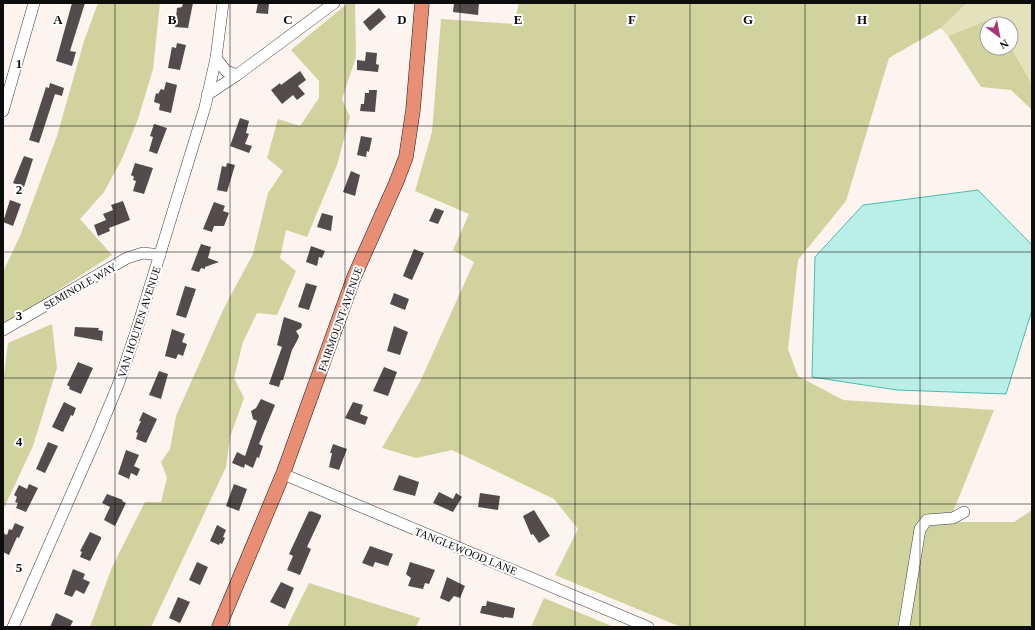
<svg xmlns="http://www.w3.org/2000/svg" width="1035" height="630" font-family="Georgia,serif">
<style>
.green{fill:#e4e2bc}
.forest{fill:#d1d39e}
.water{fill:#b9efe7;stroke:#49bdae}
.building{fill:#544b4c}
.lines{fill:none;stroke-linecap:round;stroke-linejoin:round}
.minor-casing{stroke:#404040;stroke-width:12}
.major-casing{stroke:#1e1e1e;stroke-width:15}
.minor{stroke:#fff;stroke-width:11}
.major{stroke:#e88e74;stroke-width:14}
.grid{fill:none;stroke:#0d0d0d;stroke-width:1;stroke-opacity:0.55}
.labels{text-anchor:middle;stroke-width:4;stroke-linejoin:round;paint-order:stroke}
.street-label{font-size:11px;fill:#0d0d0d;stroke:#fff}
.grid-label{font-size:13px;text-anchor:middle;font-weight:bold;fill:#0d0d0d;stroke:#fff;stroke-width:4;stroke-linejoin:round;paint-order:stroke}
</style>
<rect width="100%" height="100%" fill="#fdf3ef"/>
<polygon class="green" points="967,3 1032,3 1032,84 1011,48 1011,24 996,24 993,18 948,36 941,28"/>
<g class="forest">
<polygon points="98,3 160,3 153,69 138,119 122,159 104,192 80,219 112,255 11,321 3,324 3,272 20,236 57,136 84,41"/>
<polygon points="348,3 355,3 356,57 342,99 350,117 337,165 307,237 286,230 280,258 296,271 277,315 257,313 243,342 234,378 244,398 230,437 226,467 151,627 90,627 112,567 145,502 161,502 167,478 161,462 170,449 176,416 224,308 253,254 268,193 283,171 267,158 278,119 300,126 319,98 319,81 291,50"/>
<polygon points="519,3 967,3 941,28 889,58 846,201 798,260 788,349 798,376 843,400 994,410 949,522 1014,522 1032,510 1032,627 681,627 555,575 578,529 554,499 452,450 416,458 382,448 420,382 474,262 453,250 469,214 415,191 432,132 441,19 514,24"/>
<polygon points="993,18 996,24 987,24 987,48 1011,48 1032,84 1032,110 1011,90 981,87 948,36"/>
<polygon points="52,324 57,368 33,446 3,510 3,382 8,343"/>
<polygon points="309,583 420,618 416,627 287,627"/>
<polygon points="544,598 614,627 531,627"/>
</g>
<polygon class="water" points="978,190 1032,245 1032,310 1006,394 897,390 812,377 815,257 863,205"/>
<g class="building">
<polygon points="72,3 85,3 70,51 76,52 72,66 56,61"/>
<polygon points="183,3 193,3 188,28 175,27 177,8 182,7"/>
<polygon points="258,3 269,3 268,14 256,13"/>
<polygon points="454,3 479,3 478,15 453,12"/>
<polygon points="379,8 386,17 370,31 363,22"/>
<polygon points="177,43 186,45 180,70 168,68 172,47 176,48"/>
<polygon points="366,52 377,53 376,64 379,65 378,72 357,70 357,60 365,61"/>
<polygon points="300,71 306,80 298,86 305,94 297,100 293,95 282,104 271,90 280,83 281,85"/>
<polygon points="166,82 177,85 171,113 159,110 160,104 154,102 156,93 158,94 161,89 164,90"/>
<polygon points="50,83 64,88 62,96 55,94 39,143 29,140 46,87 49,88"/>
<polygon points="369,90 377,90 375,112 360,111 361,104 364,104 365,93 369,93"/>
<polygon points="240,118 249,121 246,133 249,134 245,144 252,146 249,153 230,146"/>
<polygon points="154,124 167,128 157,154 149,151 153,137 150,136"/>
<polygon points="361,136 372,138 369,152 367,151 366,157 357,155"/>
<polygon points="24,156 33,159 24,187 13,183"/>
<polygon points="135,163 153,168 144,194 133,191 136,181 133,180 134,177 131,175"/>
<polygon points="227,163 235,165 227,192 217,190 222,166 226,167"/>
<polygon points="351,171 360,175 355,196 343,192"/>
<polygon points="10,200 21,204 13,226 3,222"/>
<polygon points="123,201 130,220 109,228 110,231 98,236 94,225 106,220 103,214 113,210 111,205"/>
<polygon points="214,202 225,206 223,211 229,213 224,226 214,226 212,232 203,229"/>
<polygon points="435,208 444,211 438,224 429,221"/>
<polygon points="322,213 333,216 331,231 317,227"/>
<polygon points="201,244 211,247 208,258 219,262 205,267 205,269 201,268 199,272 191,270"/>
<polygon points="311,246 325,251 322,258 319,257 317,266 306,262"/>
<polygon points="414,249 424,253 412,280 403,276"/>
<polygon points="306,283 317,286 309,310 298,307"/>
<polygon points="185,286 196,289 186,318 176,315"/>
<polygon points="394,293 409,299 405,310 390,304"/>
<polygon points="284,317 301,323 302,325 301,328 296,331 299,336 298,339 292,350 283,380 281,380 279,387 269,384 282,347 277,345"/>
<polygon points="394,326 408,332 400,355 387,351"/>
<polygon points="75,327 99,328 98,330 103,331 102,341 74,336"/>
<polygon points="172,329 185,334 182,342 187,344 183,356 178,354 176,359 165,356"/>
<polygon points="78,362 93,368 81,394 69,389 70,387 67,385"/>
<polygon points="384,367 397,372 388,396 373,391"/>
<polygon points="159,371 168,374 161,399 149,395"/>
<polygon points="261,399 275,405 259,444 263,446 259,458 257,457 253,468 245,464 244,468 232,463 237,452 245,456 257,421 253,419 251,411 256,408"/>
<polygon points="64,402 76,408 73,416 71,415 63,432 52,427"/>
<polygon points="353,402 363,405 360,414 368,417 365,425 345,418"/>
<polygon points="143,412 157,419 146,443 136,439 138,433 136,432 141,421 139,421"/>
<polygon points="48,442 58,446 45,473 36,469"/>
<polygon points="333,444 347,449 339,470 329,467 332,453 330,453"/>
<polygon points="126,450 139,455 134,466 140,469 137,476 131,473 129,479 118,474"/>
<polygon points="399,475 419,482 415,496 393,490"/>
<polygon points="29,484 38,488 26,512 16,508 18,503 15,502 17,497 14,495 19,485 27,489"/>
<polygon points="234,484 247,489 239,511 226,506"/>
<polygon points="439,492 453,499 456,493 462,497 453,512 433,503"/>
<polygon points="480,493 500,496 498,510 478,507"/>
<polygon points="107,494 123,500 122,501 126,503 115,526 104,520 110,507 102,503"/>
<polygon points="534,510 550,536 539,543 533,534 531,535 523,516"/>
<polygon points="309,511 311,512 311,511 321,515 321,517 307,547 311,549 300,575 287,570 293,556 289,554"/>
<polygon points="15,523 24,527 19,538 17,537 9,555 3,552 3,533 7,535 9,529 12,530"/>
<polygon points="217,525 226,530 223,537 225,538 222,544 220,543 219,545 210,541"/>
<polygon points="90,532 101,537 101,539 90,561 80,557 82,552 80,551"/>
<polygon points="370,546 393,554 388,566 375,562 373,567 362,563"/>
<polygon points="197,562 208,567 200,585 189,580"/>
<polygon points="410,562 435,570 429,584 425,583 423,589 408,586 411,578 406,574"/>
<polygon points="73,569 85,574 83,579 90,582 84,594 76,590 72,597 64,594"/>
<polygon points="447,577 465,586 460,598 454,596 449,602 440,598"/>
<polygon points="281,582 294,588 285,609 270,602"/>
<polygon points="178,597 190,602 180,623 169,618"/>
<polygon points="487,601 515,608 513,618 504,617 504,618 480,613 482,606 486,606"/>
<polygon points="56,613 73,621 70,627 50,627"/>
</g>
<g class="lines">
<defs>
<g id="minor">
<polyline points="216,58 226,71 237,75 334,3"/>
<polyline points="207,95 237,75"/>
<polyline points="3,111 34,3"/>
<polyline points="3,330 127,258 143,253 160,255"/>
<polyline points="283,474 648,627"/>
<polyline points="13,627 96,438 118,385 136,332 205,107 216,58 223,3"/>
<polyline points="904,627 920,529 927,520 953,518 964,512"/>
</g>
<polyline id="major" points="219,627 283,474 354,277 396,183 406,157 413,110 422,3"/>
</defs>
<use href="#minor" class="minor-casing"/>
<use href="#major" class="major-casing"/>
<use href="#minor" class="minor"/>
<use href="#major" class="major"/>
</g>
<path class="grid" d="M115,3V627M230,3V627M345,3V627M460,3V627M575,3V627M690,3V627M805,3V627M920,3V627M3,126H1032M3,252H1032M3,378H1032M3,504H1032"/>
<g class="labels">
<g class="street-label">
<text transform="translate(80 286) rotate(-30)" y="4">SEMINOLE WAY</text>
<text transform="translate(340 319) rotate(-70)" y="4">FAIRMOUNT AVENUE</text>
<text transform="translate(139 322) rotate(-72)" y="4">VAN HOUTEN AVENUE</text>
<text transform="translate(466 551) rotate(22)" y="4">TANGLEWOOD LANE</text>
</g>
</g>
<g class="grid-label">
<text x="58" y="24">A</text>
<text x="172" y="24">B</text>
<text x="288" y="24">C</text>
<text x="402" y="24">D</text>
<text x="518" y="24">E</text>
<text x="632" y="24">F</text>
<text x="748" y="24">G</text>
<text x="862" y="24">H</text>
<text x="19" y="68">1</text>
<text x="19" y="194">2</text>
<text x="19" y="320">3</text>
<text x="19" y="446">4</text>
<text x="19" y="572">5</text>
</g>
<rect width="1035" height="630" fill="none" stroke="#0d0d0d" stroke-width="8"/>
<g transform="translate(999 36) rotate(148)"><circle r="19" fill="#ffffff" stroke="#9e9e9e"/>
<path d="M0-3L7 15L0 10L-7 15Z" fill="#ad357a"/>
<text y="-6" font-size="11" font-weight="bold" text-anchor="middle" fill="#0d0d0d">N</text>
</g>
</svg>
